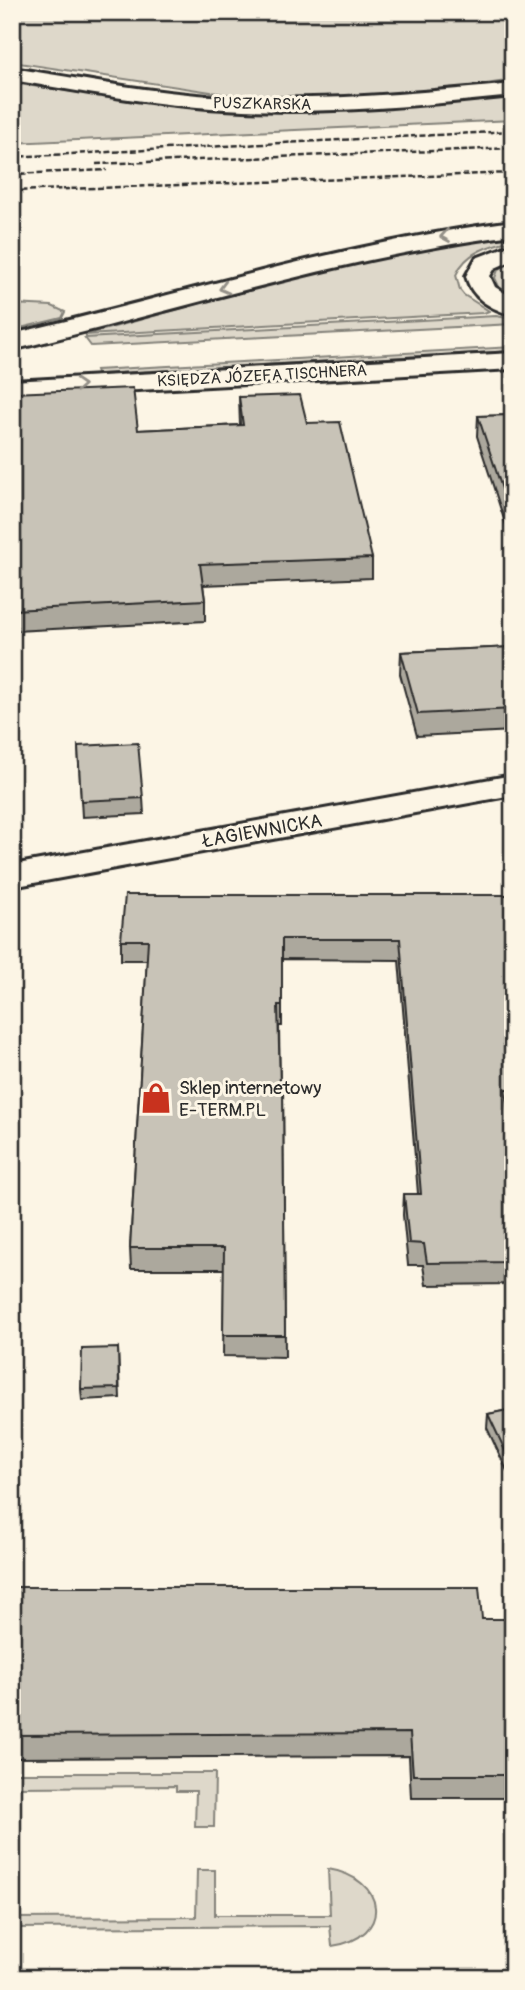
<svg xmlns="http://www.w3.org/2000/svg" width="525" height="1990" font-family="Pangolin,sans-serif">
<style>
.green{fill:#ded8ca;stroke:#84827a;stroke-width:2}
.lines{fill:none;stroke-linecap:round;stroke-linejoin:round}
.street-casing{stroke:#2b2b2b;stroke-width:6}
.secondary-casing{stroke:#2b2b2b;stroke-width:6}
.street{fill:#fcf5e5;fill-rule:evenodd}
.secondary{fill:#fcf5e5;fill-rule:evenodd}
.rail{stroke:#2b2b2b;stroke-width:2.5;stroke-dasharray:6 2.5;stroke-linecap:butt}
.wall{fill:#aca89d;stroke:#2b2b2b;stroke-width:2}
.shaded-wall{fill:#8c8880;stroke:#2b2b2b;stroke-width:2}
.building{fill:#c8c3b7;stroke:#2b2b2b;stroke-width:2}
.oneway{stroke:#949088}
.labels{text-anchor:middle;stroke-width:6;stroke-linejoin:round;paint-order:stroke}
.far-street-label{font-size:16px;fill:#2b2b2b;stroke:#fcf5e5}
.street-label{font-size:19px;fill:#2b2b2b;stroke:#fcf5e5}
.poi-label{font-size:19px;fill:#2b2b2b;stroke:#fcf5e5;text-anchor:start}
</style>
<rect width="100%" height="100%" fill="#fcf5e5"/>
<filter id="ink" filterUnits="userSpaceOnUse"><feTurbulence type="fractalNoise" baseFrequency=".0143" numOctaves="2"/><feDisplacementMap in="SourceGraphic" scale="14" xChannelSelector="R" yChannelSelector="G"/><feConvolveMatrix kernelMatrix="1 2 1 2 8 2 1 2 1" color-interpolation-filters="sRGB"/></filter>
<g filter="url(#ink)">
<g class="green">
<path d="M12,12H513V80C423,94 315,104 224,94L12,62Z"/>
<polygon points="12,83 157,104 330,109 513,97 513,120 12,143"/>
<path d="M513,234V240C491,245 465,252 456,275L460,290L464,295L489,311L484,313L85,335L331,267L411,249Z"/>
<polygon points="513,260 513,298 501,291 495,278 498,270"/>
<polygon points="12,304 52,306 65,312 62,318 12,330"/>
<polygon points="496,316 513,319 513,324 91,346 85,338"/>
<polygon points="513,347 513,351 97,374 96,370"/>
<polygon points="215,1773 214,1827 195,1827 196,1791 176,1791 176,1786 12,1787 12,1773"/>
<path d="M328,1869C386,1878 394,1937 332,1946L330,1926L12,1928V1918L196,1917L197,1870H215V1915H330Z"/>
</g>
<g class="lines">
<defs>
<g id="street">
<path d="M12,68C83,79 153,93 224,97C321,102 417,93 513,84V96C417,106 321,115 224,109C153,105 83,92 12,80Z"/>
<polygon points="513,775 513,795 12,887 12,865"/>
</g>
<g id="secondary">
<path d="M513,221V235C342,257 179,310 12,350V334C179,295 342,243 513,221Z"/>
<path d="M513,244V260L495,268L490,276L495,287L513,298V315C491,309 472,299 466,276L476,258Z"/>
<polygon points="513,353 513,369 12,397 12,381"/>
</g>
</defs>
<use href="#street" class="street-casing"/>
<use href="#secondary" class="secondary-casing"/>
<use href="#street" class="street"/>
<use href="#secondary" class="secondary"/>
<g class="rail">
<polyline points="12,157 513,131"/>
<polyline points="96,164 513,148"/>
<polyline points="12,174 107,170"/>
<polyline points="12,191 513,173"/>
</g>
</g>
<g class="wall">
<polygon points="12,393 138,430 240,425 239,397 307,423 372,558 372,578 203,585 205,600 205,621 15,631 12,787"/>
<polygon points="513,415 513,547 477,436 478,416"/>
<polygon points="513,647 513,731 417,736 400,674 401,652"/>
<polygon points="78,746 143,798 144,814 82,817"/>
<polygon points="513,895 513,1110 508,1110 513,1149 513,1284 426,1285 423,1265 408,1265 403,1215 404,1194 418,1194 399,960 282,959 282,1026 279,1026 280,1088 283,1088 285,1357 223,1356 224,1269 131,1269 130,1248 147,960 121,960 121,940"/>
<polygon points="118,1348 120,1398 82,1400 81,1389"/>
<polygon points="513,1409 513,1474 509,1475 487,1428 488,1414"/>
<polygon points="12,1587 482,1619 513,1619 513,1798 411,1798 409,1756 12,1758"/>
</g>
<g class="shaded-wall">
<polygon points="13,610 15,631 12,787 12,675"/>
<polygon points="510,1461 513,1461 513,1474 509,1475"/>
</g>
<g class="building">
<polygon points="133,388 138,430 243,425 239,397 300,395 307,423 340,422 372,558 200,564 205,600 13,610 12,675 12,393"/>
<polygon points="513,415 513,522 478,416"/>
<polygon points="513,647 513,709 418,714 401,652"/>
<polygon points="138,743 143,798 81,801 78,746"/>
<polygon points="125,895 513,895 513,1089 505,1089 513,1149 513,1262 427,1263 424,1244 409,1243 404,1194 421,1194 400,939 282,939 282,1005 278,1005 280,1088 283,1088 285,1335 223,1335 224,1248 130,1248 148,940 121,940"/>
<polygon points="118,1348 119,1388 81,1389 82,1349"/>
<polygon points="513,1409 513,1461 510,1461 488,1414"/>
<polygon points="12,1587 479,1587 482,1619 513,1619 513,1775 413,1775 410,1733 12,1735"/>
<polygon points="210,1973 210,1978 12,1978 12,1974"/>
</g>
<defs><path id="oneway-chevron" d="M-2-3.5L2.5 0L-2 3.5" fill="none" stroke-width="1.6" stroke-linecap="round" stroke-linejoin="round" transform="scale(1.75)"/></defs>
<g class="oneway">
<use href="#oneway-chevron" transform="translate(445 236) rotate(171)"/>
<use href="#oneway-chevron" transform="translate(224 288) rotate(165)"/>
<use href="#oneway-chevron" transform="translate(80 385) rotate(-3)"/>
</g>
</g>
<defs>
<symbol id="shop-bare" viewBox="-9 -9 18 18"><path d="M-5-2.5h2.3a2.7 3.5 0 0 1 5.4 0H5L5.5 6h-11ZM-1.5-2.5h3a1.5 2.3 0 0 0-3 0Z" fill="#c8321e" stroke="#fcf5e5" stroke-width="2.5" paint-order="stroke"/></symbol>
</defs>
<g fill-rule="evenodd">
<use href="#shop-bare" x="134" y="1076" width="44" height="44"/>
</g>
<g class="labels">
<g class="far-street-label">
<text transform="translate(262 103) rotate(1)" y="6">PUSZKARSKA</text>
<text transform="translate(262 375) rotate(-3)" y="6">KSIĘDZA JÓZEFA TISCHNERA</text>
</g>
<g class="street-label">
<text transform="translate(262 830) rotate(-10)" y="7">ŁAGIEWNICKA</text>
</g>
<g class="poi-label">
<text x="179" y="1094">Sklep internetowy<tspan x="179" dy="22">E-TERM.PL</tspan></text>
</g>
</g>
<rect width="525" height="1990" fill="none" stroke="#fcf5e5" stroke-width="42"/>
<rect x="21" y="21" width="483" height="1948" fill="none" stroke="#2b2b2b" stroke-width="2.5" filter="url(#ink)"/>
</svg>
